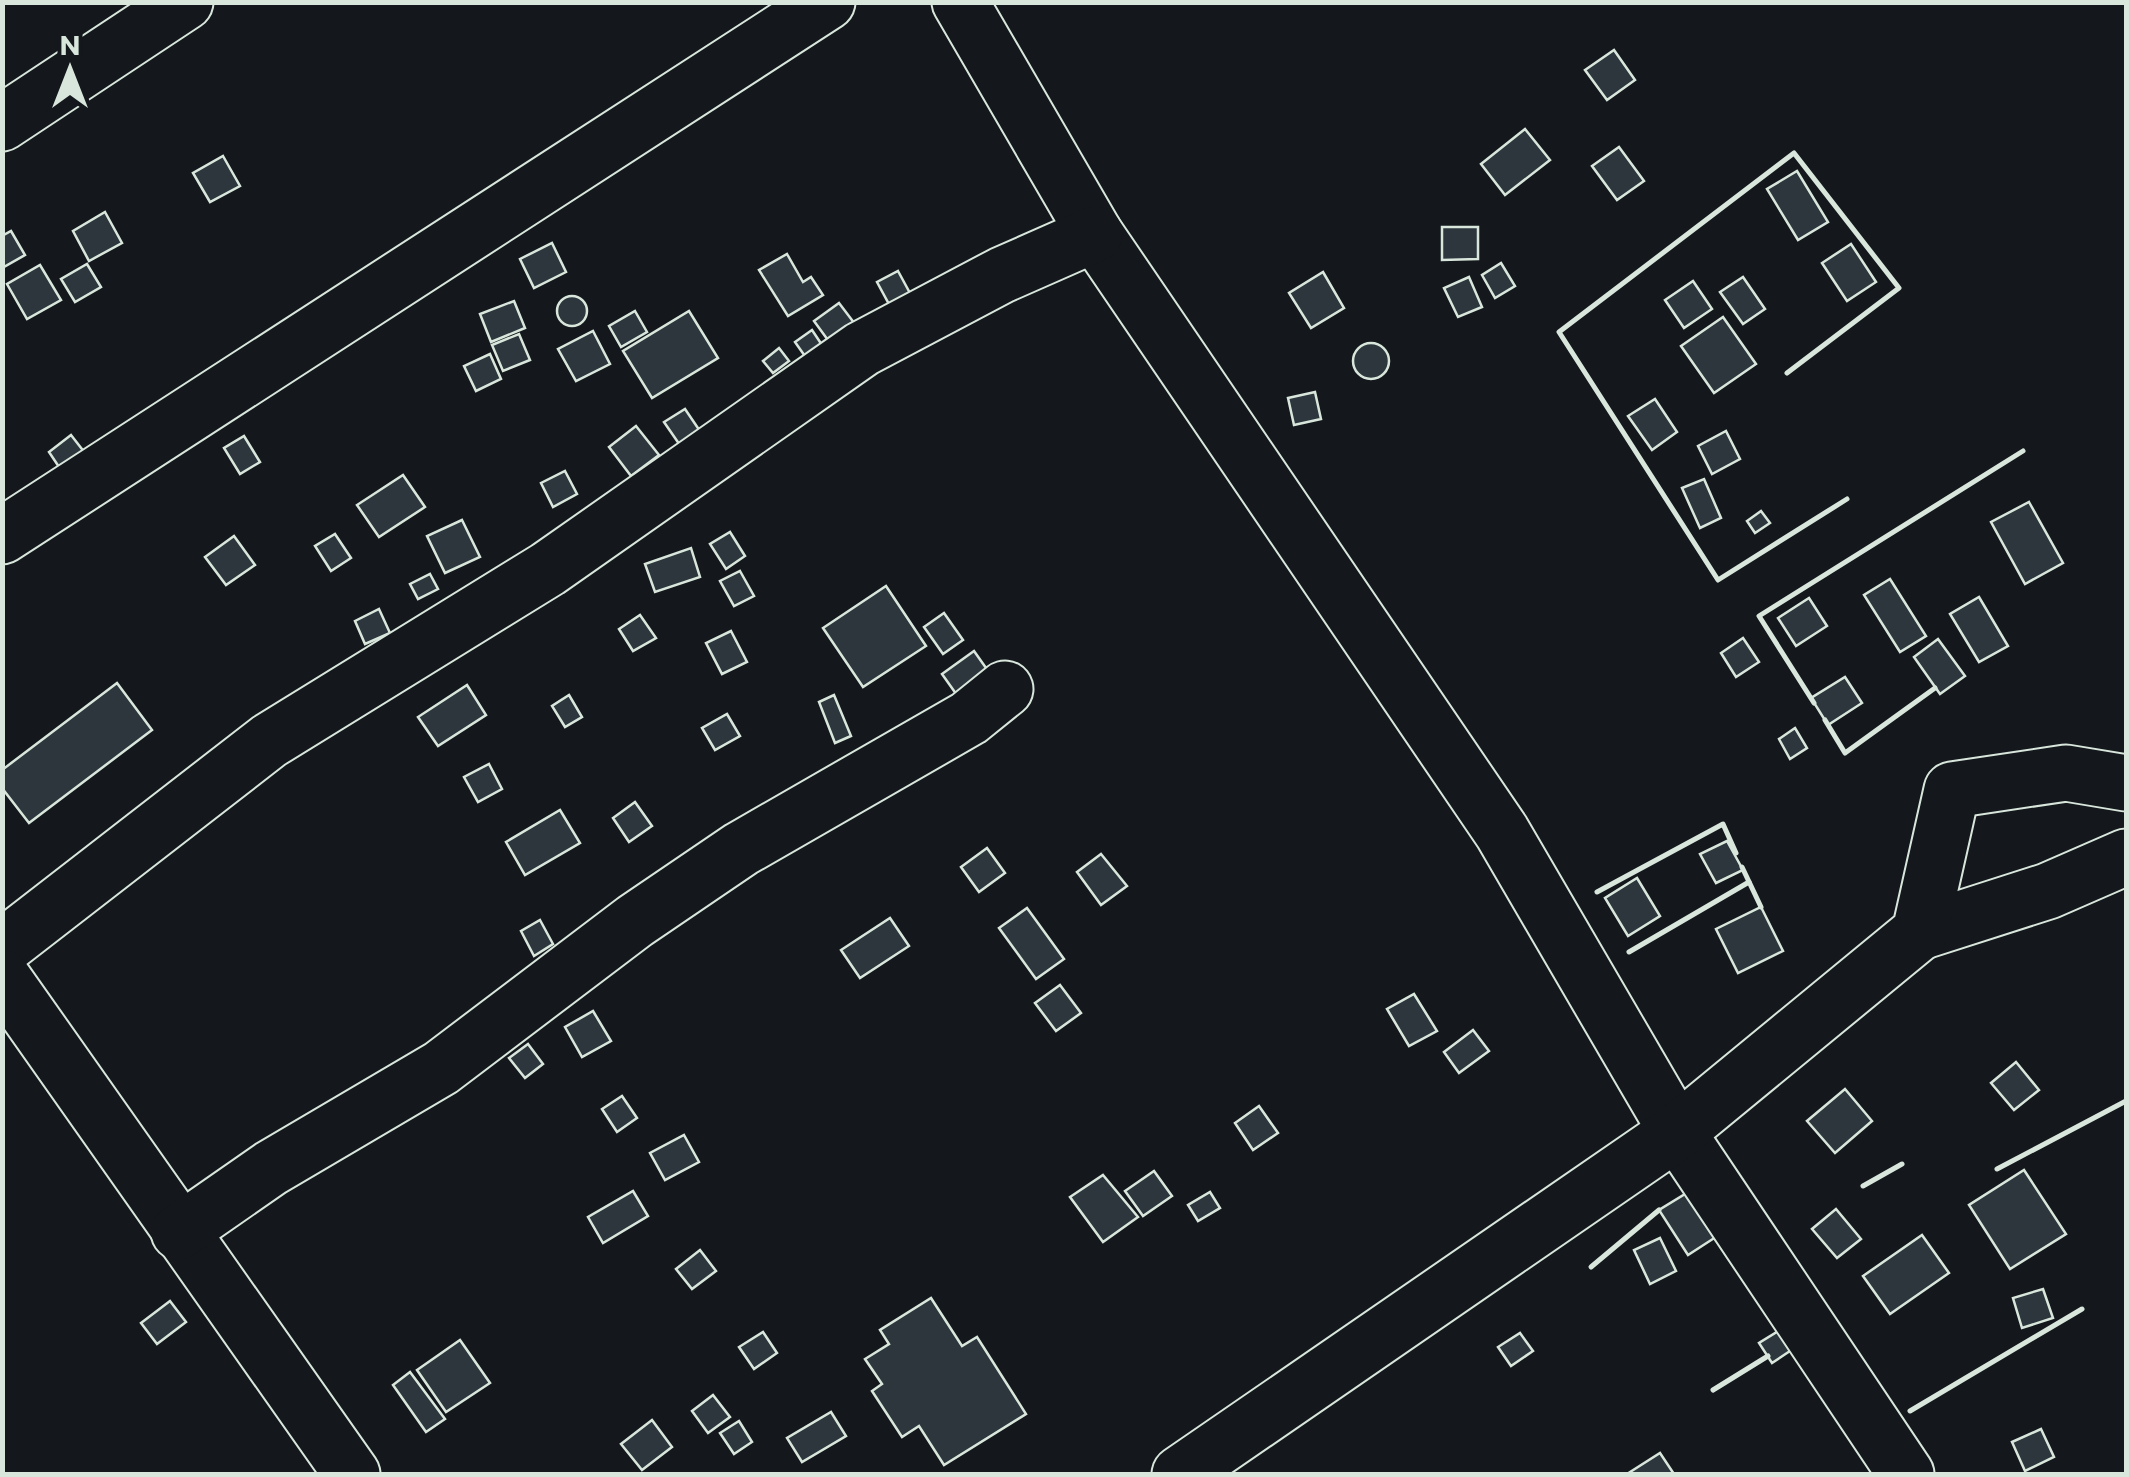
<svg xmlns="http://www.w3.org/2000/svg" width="2129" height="1477" font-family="Commissioner,sans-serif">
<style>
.building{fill:#2c363c;stroke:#d8e6dc;stroke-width:2.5}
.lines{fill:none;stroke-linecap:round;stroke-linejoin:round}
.minor-casing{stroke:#d8e6dc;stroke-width:59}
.minor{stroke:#14181c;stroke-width:55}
.wall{stroke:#d8e6dc;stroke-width:5}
</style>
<rect width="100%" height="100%" fill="#14181c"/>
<g class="building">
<polygon points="1614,50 1635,80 1607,100 1585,70"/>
<polygon points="1525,129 1550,160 1505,195 1481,164"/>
<polygon points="1619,147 1644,181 1617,200 1592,166"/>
<polygon points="223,156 240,186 210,202 193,173"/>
<polygon points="1797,171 1828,222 1798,240 1767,189"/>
<polygon points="105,212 122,243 89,261 73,231"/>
<polygon points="1442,227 1478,227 1478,259 1442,260"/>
<polygon points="11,231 25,255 2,268 2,236"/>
<polygon points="552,243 566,272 534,288 520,259"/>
<polygon points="1851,244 1876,282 1847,301 1822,263"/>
<polygon points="787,254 803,282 811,277 823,295 788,316 759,270"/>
<polygon points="1501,263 1515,286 1495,298 1482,275"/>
<polygon points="87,264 101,287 75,302 61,279"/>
<polygon points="40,265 61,300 27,319 7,284"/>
<polygon points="898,271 911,295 890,306 877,282"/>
<polygon points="1323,272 1344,308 1311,328 1289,293"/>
<polygon points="1469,277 1482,307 1458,317 1444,288"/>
<polygon points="1743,277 1765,309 1743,324 1720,292"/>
<polygon points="1693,281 1712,309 1684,328 1665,300"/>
<circle cx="572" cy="311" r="15"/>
<polygon points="514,301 525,328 491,342 480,314"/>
<polygon points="839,303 858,328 833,347 814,321"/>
<polygon points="635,311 647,332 621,347 609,326"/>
<polygon points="689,311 718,358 652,398 623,351"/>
<polygon points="1723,317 1756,364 1714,393 1681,346"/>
<polygon points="812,330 824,348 807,359 795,342"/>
<polygon points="593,331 610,364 576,381 558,349"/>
<polygon points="519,334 530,360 503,371 492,345"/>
<circle cx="1371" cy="361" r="18"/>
<polygon points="779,348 789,361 773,373 763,361"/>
<polygon points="490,354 501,379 476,391 464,366"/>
<polygon points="1315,392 1321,419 1294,425 1288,398"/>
<polygon points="1655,399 1677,432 1652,450 1628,416"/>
<polygon points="685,409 704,437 684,451 664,422"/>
<polygon points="636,426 659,455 631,476 609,447"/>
<polygon points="1726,431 1740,459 1712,474 1698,446"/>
<polygon points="71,435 85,453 61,470 49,452"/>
<polygon points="244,436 260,462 240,474 224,448"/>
<polygon points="565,471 577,494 553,507 541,483"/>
<polygon points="403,475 425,507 379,537 357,505"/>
<polygon points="1704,479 1721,518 1700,528 1682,488"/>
<polygon points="2029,502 2063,563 2025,584 1991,522"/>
<polygon points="1761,511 1770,523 1755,533 1747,521"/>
<polygon points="462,520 480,557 445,573 427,536"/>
<polygon points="730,532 745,556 726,569 710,544"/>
<polygon points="335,534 351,558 331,571 315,546"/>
<polygon points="234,536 255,565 226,585 205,557"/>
<polygon points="691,548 700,577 655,592 645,564"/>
<polygon points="740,571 754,596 734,606 720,581"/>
<polygon points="430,574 438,589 418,599 410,584"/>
<polygon points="1890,579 1926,636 1900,652 1864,595"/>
<polygon points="886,586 926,646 863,687 823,628"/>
<polygon points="1979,597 2008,646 1979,662 1950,614"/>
<polygon points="1809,598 1827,626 1796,646 1778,618"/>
<polygon points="379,609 390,633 365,644 355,621"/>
<polygon points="944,613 963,640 943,654 924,627"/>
<polygon points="640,615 656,638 633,651 619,629"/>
<polygon points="731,631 747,662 722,674 706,643"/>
<polygon points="1743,638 1759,662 1736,677 1721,653"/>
<polygon points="1938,639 1965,676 1940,694 1914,657"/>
<polygon points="974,651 991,675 959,698 942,674"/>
<polygon points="1845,677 1862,703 1828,725 1811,698"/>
<polygon points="117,683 152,730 29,823 2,788 2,770"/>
<polygon points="467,685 486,715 438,746 418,717"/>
<polygon points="569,695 582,717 565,727 552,706"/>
<polygon points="834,695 851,736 835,743 819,702"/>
<polygon points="727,714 740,736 715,750 702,728"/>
<polygon points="1795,728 1807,748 1790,759 1779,739"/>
<polygon points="489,764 502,789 478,802 464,777"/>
<polygon points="635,802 652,826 629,842 613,818"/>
<polygon points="560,810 580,843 525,875 506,842"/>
<polygon points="1727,841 1743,870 1716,883 1700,854"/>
<polygon points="987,848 1005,873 979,892 961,867"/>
<polygon points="1101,854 1127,886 1101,905 1077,872"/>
<polygon points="1637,878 1660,916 1628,936 1605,898"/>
<polygon points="1761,907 1783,951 1738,973 1716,929"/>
<polygon points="1027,908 1064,959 1036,979 999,928"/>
<polygon points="890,918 909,946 860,978 841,950"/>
<polygon points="540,920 553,944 534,956 521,931"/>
<polygon points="1060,985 1081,1013 1056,1031 1035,1003"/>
<polygon points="1414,994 1437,1031 1409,1046 1387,1009"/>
<polygon points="593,1011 611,1041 582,1057 565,1027"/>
<polygon points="1473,1030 1489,1051 1459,1073 1444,1052"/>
<polygon points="528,1044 543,1064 525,1078 509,1058"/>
<polygon points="2016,1062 2039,1090 2014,1110 1991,1083"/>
<polygon points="1845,1089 1872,1121 1835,1153 1807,1121"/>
<polygon points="622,1096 637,1118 617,1132 602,1109"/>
<polygon points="1259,1106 1278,1133 1253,1150 1235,1123"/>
<polygon points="684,1135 699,1162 665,1180 650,1153"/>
<polygon points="2024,1170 2066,1234 2010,1269 1969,1205"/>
<polygon points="1154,1171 1172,1196 1143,1216 1125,1191"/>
<polygon points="1103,1175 1138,1217 1103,1242 1070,1197"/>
<polygon points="633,1191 648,1216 603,1243 588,1217"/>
<polygon points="1690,1191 1719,1235 1688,1255 1659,1210"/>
<polygon points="1210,1192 1220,1208 1198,1221 1188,1205"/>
<polygon points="1836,1209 1861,1239 1837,1258 1812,1229"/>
<polygon points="1922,1235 1949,1273 1890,1314 1863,1276"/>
<polygon points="1660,1238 1676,1271 1650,1284 1634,1250"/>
<polygon points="700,1250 716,1271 692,1289 676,1269"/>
<polygon points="2043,1289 2053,1318 2022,1328 2013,1298"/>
<polygon points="931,1298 962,1346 977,1337 1026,1414 944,1465 919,1426 902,1437 872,1391 882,1384 865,1359 889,1344 880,1330"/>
<polygon points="170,1301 186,1322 157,1344 141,1323"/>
<polygon points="1780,1330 1793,1349 1772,1363 1759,1343"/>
<polygon points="763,1332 777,1353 754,1369 739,1347"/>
<polygon points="1520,1333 1533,1351 1511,1366 1498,1347"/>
<polygon points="460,1340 490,1383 446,1412 417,1370"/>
<polygon points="410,1372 445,1419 426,1432 393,1385"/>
<polygon points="713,1395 730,1417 708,1433 692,1411"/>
<polygon points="831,1412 846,1436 802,1462 787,1438"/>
<polygon points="652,1420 672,1447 642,1470 621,1444"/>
<polygon points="739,1421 752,1442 734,1454 720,1433"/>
<polygon points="2041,1429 2054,1457 2025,1471 2012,1442"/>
<polygon points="1660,1453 1674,1474 1627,1474"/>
</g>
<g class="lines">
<defs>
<g id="minor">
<polyline points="960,2 1095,234 1502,832 1677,1132 1906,1474"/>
<polyline points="2,123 185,2"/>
<polyline points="2,536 827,2"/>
<polyline points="1920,932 2048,891 2126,857"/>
<polyline points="2,948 269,741 548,569 862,349 1002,275 1095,234"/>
<polyline points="2,977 352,1474"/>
<polyline points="179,1232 271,1168 441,1068 635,921 741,849 969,718 1005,689"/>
<polyline points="1180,1474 1677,1132 1920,932 1952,790 2066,773 2126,783"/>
</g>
</defs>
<use href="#minor" class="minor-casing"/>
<use href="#minor" class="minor"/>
<g class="wall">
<polyline points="1787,373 1899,288 1794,153 1559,332 1718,580 1847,499"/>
<polyline points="1814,703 1759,616 2023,451"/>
<polyline points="1825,720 1845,753 1935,688"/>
<polyline points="1742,867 1761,907"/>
<polyline points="1597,892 1723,824 1736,853"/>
<polyline points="1629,952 1749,882"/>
<polyline points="1997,1169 2126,1101"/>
<polyline points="1863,1186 1902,1164"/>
<polyline points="1591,1267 1659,1210"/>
<polyline points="1713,1390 1768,1356"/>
<polyline points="1910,1411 2082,1309"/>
</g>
</g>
<rect width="2129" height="1477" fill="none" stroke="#d8e6dc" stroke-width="10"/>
<g transform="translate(70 70)" stroke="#14181c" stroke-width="8" paint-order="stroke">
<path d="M0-8L18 38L0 25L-18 38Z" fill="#d8e6dc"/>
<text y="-15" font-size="28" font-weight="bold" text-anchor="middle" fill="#d8e6dc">N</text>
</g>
</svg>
